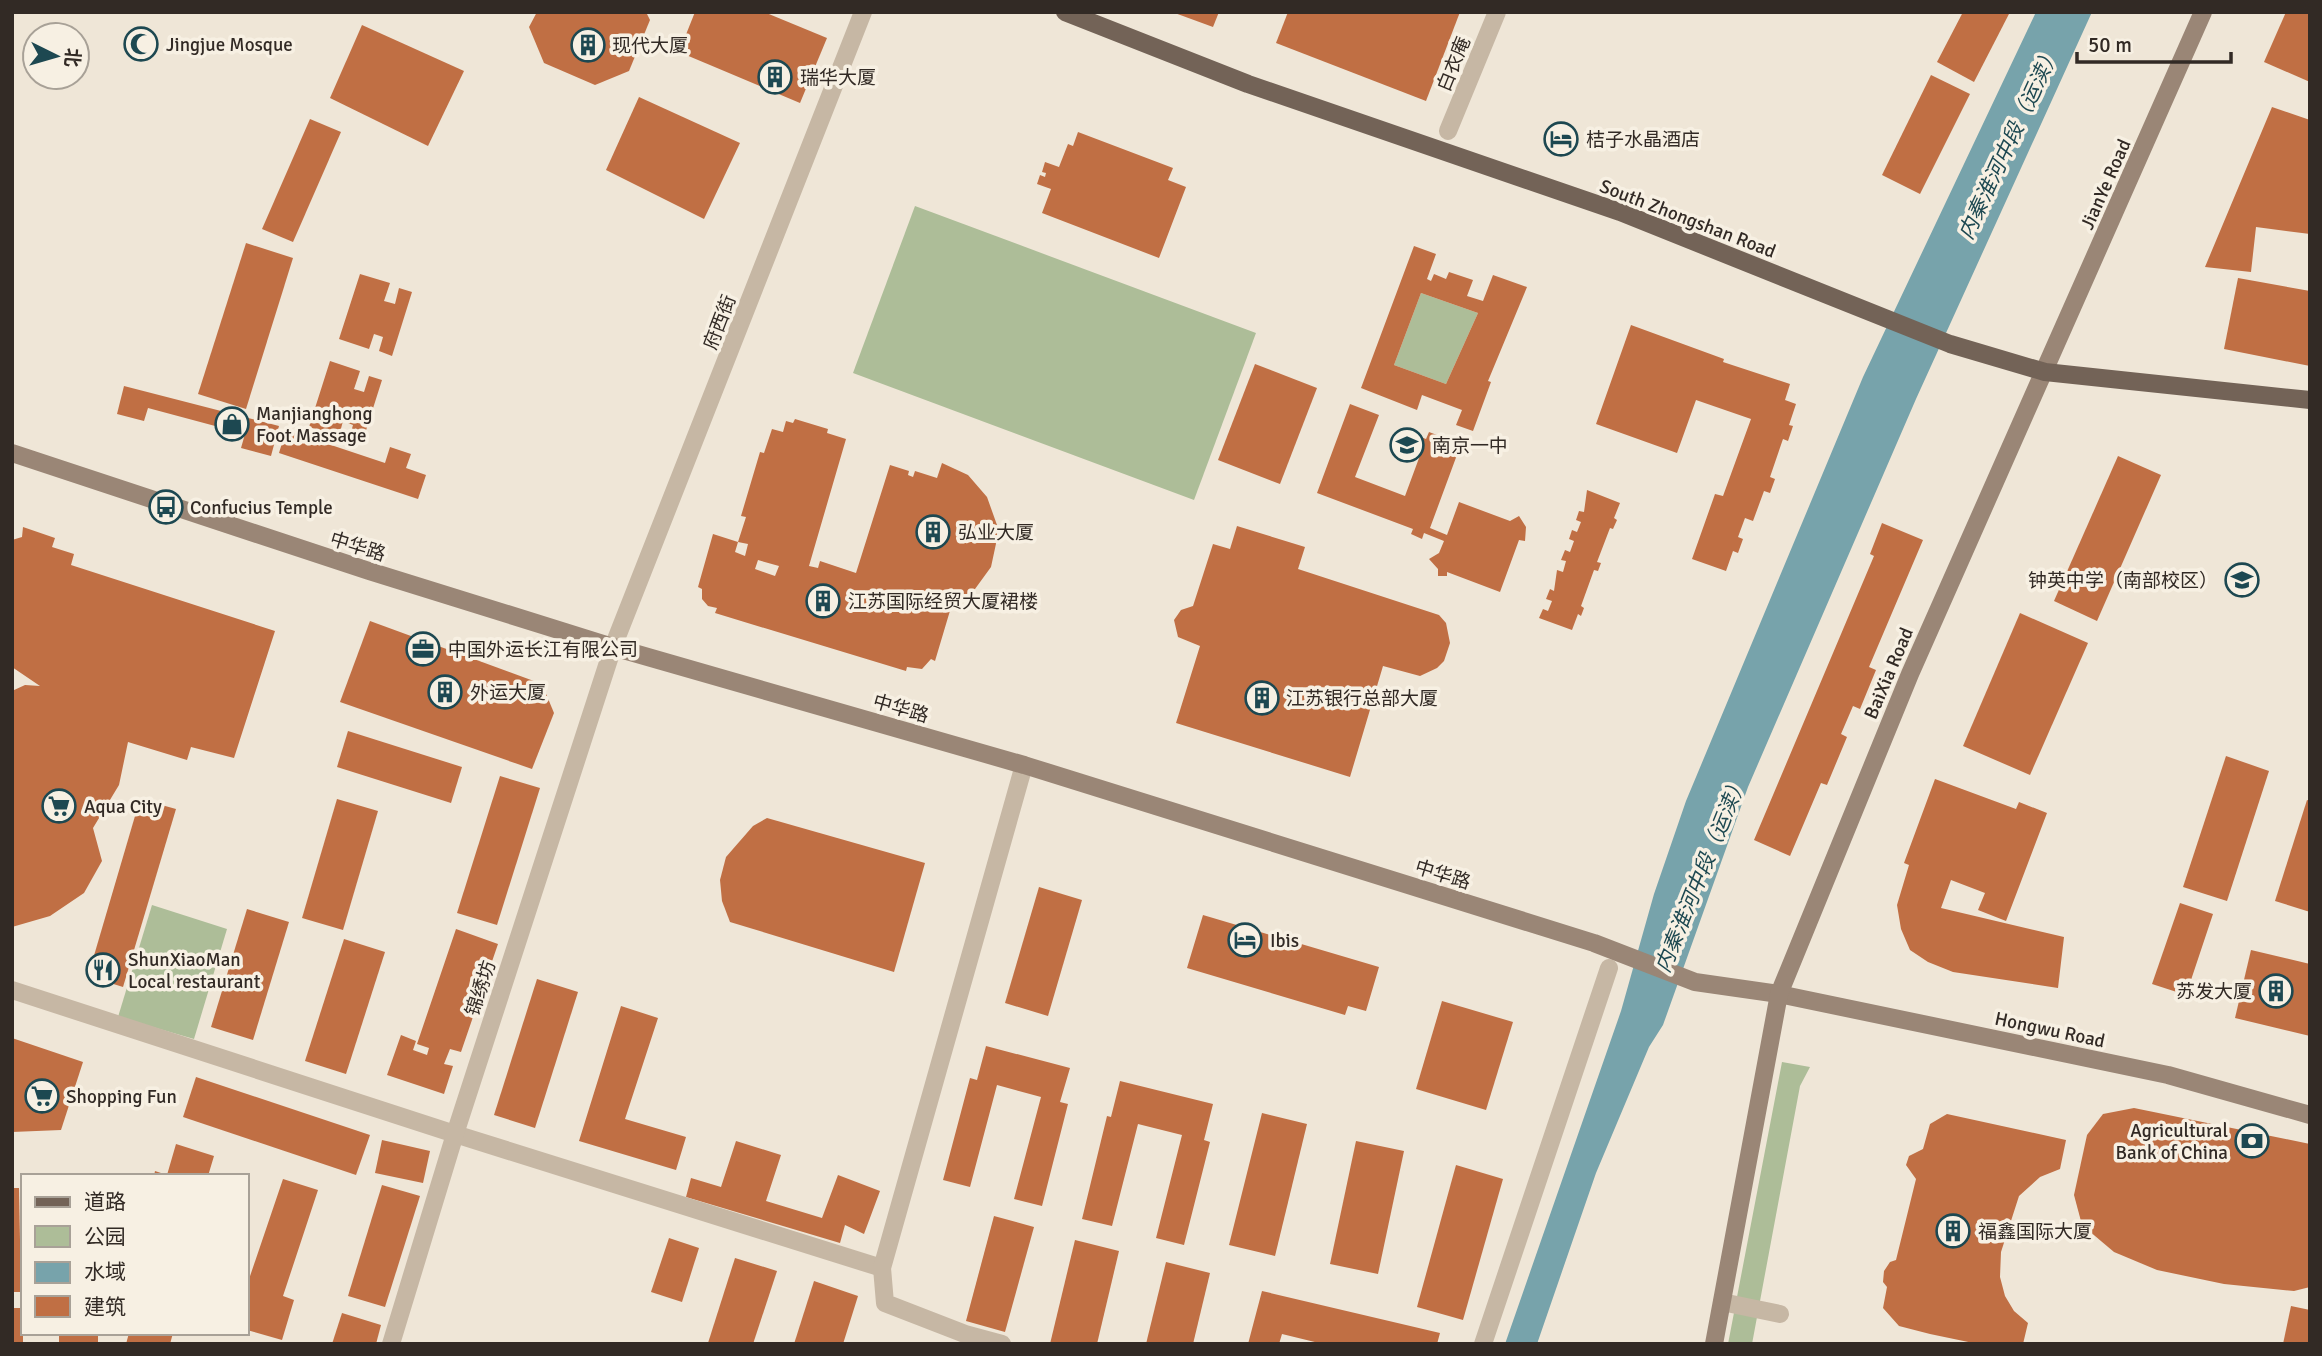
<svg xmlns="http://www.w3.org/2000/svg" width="2322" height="1356" font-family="Signika,'Noto Sans SC',sans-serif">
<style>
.green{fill:#adbd98}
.water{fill:#77a3ab}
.building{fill:#c06f44;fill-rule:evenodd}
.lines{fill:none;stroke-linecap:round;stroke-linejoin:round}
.street{stroke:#c6b7a4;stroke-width:18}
.secondary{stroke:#9a8676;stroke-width:18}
.primary{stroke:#736357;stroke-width:18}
.labels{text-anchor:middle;stroke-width:7;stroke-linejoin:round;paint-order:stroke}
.poi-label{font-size:19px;fill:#322a25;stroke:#f7f0e3;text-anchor:start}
.street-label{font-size:19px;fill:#322a25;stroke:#f7f0e3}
.water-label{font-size:21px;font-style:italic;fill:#1d4851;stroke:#f7f0e3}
</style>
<rect width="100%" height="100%" fill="#efe6d7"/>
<g class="green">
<polygon points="915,206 1256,333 1194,500 853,373"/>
<polygon points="1421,293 1478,313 1446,384 1394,365"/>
<polygon points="152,905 227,929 194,1039 118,1017"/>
<polygon points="1782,1062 1810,1067 1800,1086 1752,1344 1728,1344"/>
</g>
<polygon class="water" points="2036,12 2092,12 1916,399 1748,787 1663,1025 1649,1047 1596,1173 1537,1344 1505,1344 1621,1011 1654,894 1686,801 1863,377"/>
<g class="building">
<polygon points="537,12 646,12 650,20 629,71 595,85 544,63 529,27"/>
<polygon points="695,12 764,12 827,38 800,103 679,52"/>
<polygon points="1172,12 1219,12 1213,27"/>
<polygon points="1288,12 1460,12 1426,101 1276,43"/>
<polygon points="1963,12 2010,12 1974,82 1937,62"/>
<polygon points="2286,12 2310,12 2310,82 2264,62"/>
<polygon points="362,25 464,71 428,146 330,98"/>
<polygon points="1931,75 1970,94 1920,194 1882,175"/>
<polygon points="639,97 740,143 704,219 606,170"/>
<polygon points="2272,107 2310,120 2310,234 2256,227 2251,272 2205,267"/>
<polygon points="310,119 341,132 293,242 262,229"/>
<polygon points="1078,132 1173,168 1168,180 1186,187 1159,258 1042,213 1051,189 1037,184 1040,175 1045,177 1046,173 1042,172 1045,162 1059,167 1068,144 1073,146"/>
<polygon points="246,243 293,258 246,409 198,394"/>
<path d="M1414,246L1436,254L1427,279L1431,281L1434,274L1446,279L1449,272L1473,280L1467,296L1483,301L1493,275L1527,287L1488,381L1491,382L1473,431L1456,425L1462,410L1422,395L1417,410L1361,388ZM1421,293L1478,313L1446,384L1394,365Z"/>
<polygon points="360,274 390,283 384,301 395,304 399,288 412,292 392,356 379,351 383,337 374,334 369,349 339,339"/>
<polygon points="2238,278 2310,291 2310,366 2224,349"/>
<polygon points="1631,325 1724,359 1723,362 1790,384 1785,400 1796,404 1789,425 1793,426 1788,441 1783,439 1770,477 1775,479 1770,493 1764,491 1753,521 1745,518 1738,537 1743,539 1738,553 1733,551 1726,571 1692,559 1715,494 1723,496 1751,419 1696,400 1677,453 1596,424"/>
<polygon points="330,361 360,371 354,389 364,392 369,376 382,380 362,443 349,439 353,425 343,421 339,436 309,427"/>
<polygon points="1255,364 1317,388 1280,484 1218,460"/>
<polygon points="124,386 279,426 271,456 241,448 245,434 148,408 144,421 117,414"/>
<polygon points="1350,404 1379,415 1355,477 1405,496 1422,450 1398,441 1402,430 1426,439 1429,432 1461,444 1430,528 1447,535 1459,502 1510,521 1519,516 1526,527 1525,541 1519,540 1500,592 1447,572 1447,576 1438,576 1438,569 1429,559 1439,553 1444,541 1424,533 1422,539 1411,534 1413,529 1317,493"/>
<path d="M795,419L828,429L827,433L846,439L809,566L818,568L820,561L856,573L890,465L909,471L908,475L913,477L915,471L937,478L942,463L968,475L987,497L997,525V539L991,567L975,589L952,604L935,661L931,659L922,669L907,667L906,671L715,613L717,608L708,606L702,599V589L698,587L713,534L738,542L735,552L745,556L748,544L738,542L746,517L741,516L760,452L764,453L772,429L783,432L786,421L793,423ZM758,560L779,566L775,576L755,569Z"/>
<polygon points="286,430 385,463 390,447 411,454 406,468 426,475 418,499 279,453"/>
<polygon points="2118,456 2161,475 2097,621 2054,601"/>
<polygon points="1587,490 1620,503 1614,518 1617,520 1613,529 1610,528 1597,562 1601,563 1598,571 1594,570 1581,606 1584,608 1581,616 1578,614 1572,630 1539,618 1543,609 1548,611 1552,601 1546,599 1550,589 1554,591 1557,570 1563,572 1566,561 1561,560 1565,550 1570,552 1574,541 1569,539 1572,530 1577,532 1581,522 1576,520 1579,511 1584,512"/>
<polygon points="1882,523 1923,540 1869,667 1876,670 1860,709 1853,706 1841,734 1847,737 1827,785 1821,783 1790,856 1754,840 1874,556 1870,554"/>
<polygon points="1237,526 1305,547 1298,569 1439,615 1446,623 1450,643 1444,661 1437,668 1420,676 1383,666 1350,777 1176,723 1200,646 1178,637 1174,620 1181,610 1193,606 1213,544 1230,549"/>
<polygon points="23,527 55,538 52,547 74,554 71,565 275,631 234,758 191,747 187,760 128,742 119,785 93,828 102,861 84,893 50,916 12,927 12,691 25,685 40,686 12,667 12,540 22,537"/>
<polygon points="2020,613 2088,643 2030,775 1963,746"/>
<polygon points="370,621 542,684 554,713 532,769 340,702"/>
<polygon points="348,731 462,767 451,803 337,767"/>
<polygon points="2226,756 2269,771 2227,901 2183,887"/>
<polygon points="500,776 540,788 497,925 457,913"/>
<polygon points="1935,779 2016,809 2019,802 2047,813 2006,921 1978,910 1985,893 1951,880 1941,908 2064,937 2058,988 1953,972 1928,962 1910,950 1901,929 1897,905 1909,865 1904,863"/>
<polygon points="140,799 176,809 123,987 88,976"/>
<polygon points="337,799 378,811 343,930 302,918"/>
<polygon points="2307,800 2310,801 2310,912 2275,901"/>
<polygon points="767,818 925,863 894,972 730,922 722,901 720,880 726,857 753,826"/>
<polygon points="1039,887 1082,900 1048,1016 1005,1003"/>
<polygon points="2180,903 2213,914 2186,995 2152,984"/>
<polygon points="247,909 289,922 253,1040 211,1027"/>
<polygon points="1203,915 1379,967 1366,1011 1348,1006 1345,1015 1187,968"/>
<polygon points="456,929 498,944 461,1052 450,1049 444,1064 453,1066 444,1094 387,1075 401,1035 416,1041 413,1050 427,1055 429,1048 417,1044"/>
<polygon points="344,939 385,952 346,1074 305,1061"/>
<polygon points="2251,950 2310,964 2310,1036 2235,1018"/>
<polygon points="537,979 578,992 535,1128 494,1115"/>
<polygon points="1442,1001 1513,1022 1486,1110 1416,1089"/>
<polygon points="621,1006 658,1018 625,1119 686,1137 676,1170 579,1141"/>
<polygon points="12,1038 83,1062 61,1130 12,1132"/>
<polygon points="986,1046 1070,1068 1060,1102 1068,1104 1042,1206 1014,1199 1041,1097 997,1085 970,1187 943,1180 970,1078 977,1080"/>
<polygon points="196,1077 370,1135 356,1175 183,1117"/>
<polygon points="1120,1081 1213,1104 1204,1140 1210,1142 1184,1245 1156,1238 1182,1135 1138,1124 1112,1226 1082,1219 1107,1116 1111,1117"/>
<polygon points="2134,1108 2310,1144 2310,1287 2294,1291 2224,1284 2157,1270 2114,1252 2082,1225 2074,1195 2087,1135 2103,1114"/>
<polygon points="1262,1113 1307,1124 1275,1256 1229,1245"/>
<polygon points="1947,1114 2066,1140 2060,1169 2040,1177 2019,1196 2001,1252 2000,1277 2005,1296 2014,1311 2028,1323 2023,1344 1978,1344 1930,1334 1899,1326 1883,1308 1887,1287 1883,1282 1884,1271 1890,1262 1896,1260 1916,1179 1906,1165 1909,1156 1923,1149 1930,1124"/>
<polygon points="382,1140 430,1151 423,1183 375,1173"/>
<polygon points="736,1141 781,1155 766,1201 822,1218 838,1175 880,1191 864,1234 845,1225 840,1243 686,1197 691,1178 721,1187"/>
<polygon points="1356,1141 1404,1151 1378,1274 1330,1264"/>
<polygon points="176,1144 214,1156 208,1176 154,1176 155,1171 167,1175"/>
<polygon points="1456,1165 1503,1179 1463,1320 1417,1307"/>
<polygon points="283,1179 318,1190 283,1296 294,1300 282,1340 247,1330 247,1285"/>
<polygon points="382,1185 420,1196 385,1307 348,1296"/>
<polygon points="12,1188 19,1188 21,1292 12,1292"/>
<polygon points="994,1216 1034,1227 1005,1332 966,1321"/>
<polygon points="669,1238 699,1248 682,1302 651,1292"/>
<polygon points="1075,1240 1119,1251 1097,1344 1050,1344"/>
<polygon points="735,1258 777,1271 753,1344 712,1344 708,1343"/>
<polygon points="1166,1262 1210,1273 1193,1344 1146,1344"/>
<polygon points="814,1281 858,1296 843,1344 794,1344"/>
<polygon points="1262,1291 1440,1333 1437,1344 1323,1344 1282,1334 1279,1344 1248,1344"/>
<polygon points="2291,1306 2310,1310 2310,1344 2283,1344"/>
<rect x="12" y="1308" width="11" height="36"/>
<polygon points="342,1313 381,1325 376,1344 332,1344"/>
<rect x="59" y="1333" width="39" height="11"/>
<polygon points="129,1333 173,1333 170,1344 126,1344"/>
</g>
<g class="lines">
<g class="street">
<polyline points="1448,131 1497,12"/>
<polyline points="12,990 455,1134 882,1268"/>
<polyline points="1722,1302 1780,1314"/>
<polyline points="391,1344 455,1134 613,647 863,12"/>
<polyline points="1002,1344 965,1334 885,1303 882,1268 1024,765"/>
<polyline points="1483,1344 1609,968"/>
</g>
<g class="secondary">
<polyline points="12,453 369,571 613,647 1024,765 1594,943 1695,982 1779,994 2168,1075 2310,1115"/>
<polyline points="1714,1344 1779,994 1910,674 2203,12"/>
</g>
<polyline class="primary" points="1065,12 1248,84 1620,212 1950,344 2045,372 2310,400"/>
</g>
<defs>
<symbol id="mosque-ring" viewBox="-11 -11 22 22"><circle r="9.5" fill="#f7f0e3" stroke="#1d4851" stroke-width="1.5"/><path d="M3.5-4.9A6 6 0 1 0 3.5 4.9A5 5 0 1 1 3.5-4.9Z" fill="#1d4851"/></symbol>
<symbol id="building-ring" viewBox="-11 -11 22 22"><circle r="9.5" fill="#f7f0e3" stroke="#1d4851" stroke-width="1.5"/><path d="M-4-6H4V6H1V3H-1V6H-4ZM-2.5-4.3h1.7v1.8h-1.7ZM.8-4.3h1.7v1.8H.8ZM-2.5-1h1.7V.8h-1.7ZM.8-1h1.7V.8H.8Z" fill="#1d4851"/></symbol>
<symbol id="hotel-ring" viewBox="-11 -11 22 22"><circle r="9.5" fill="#f7f0e3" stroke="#1d4851" stroke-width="1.5"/><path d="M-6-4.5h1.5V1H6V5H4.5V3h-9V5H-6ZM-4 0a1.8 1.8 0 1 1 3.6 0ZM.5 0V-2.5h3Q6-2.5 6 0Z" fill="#1d4851"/></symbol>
<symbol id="shop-ring" viewBox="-11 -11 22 22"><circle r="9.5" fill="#f7f0e3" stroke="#1d4851" stroke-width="1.5"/><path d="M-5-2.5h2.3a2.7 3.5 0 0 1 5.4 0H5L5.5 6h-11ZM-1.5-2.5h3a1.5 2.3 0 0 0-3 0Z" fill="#1d4851"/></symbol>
<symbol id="school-ring" viewBox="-11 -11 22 22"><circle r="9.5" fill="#f7f0e3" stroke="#1d4851" stroke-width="1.5"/><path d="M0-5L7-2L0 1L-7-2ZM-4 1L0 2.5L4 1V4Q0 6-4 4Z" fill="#1d4851"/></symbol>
<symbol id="bus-ring" viewBox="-11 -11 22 22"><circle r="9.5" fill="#f7f0e3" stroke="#1d4851" stroke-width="1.5"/><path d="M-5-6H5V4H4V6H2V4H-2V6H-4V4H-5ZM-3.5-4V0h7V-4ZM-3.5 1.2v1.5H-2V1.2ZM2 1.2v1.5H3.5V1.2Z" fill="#1d4851"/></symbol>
<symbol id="office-ring" viewBox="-11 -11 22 22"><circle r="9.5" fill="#f7f0e3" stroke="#1d4851" stroke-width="1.5"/><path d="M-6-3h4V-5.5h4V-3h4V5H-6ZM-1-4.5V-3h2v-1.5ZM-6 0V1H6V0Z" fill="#1d4851"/></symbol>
<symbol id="supermarket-ring" viewBox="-11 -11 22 22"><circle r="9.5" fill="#f7f0e3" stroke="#1d4851" stroke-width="1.5"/><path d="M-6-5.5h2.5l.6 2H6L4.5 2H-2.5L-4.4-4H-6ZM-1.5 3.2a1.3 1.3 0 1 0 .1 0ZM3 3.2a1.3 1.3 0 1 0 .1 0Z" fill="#1d4851"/></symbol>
<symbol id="restaurant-ring" viewBox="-11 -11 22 22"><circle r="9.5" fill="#f7f0e3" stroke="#1d4851" stroke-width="1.5"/><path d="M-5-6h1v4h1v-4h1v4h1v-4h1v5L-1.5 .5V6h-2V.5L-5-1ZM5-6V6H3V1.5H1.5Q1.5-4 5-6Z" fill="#1d4851"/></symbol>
<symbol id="bank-ring" viewBox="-11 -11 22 22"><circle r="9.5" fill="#f7f0e3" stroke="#1d4851" stroke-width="1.5"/><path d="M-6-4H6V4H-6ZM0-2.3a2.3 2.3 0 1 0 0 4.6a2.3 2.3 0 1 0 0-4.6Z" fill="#1d4851"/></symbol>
</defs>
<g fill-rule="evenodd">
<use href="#mosque-ring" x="122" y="25" width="38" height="38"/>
<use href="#building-ring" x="569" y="26" width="38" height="38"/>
<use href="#building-ring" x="756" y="58" width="38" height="38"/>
<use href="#hotel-ring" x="1542" y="120" width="38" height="38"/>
<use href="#shop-ring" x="213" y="405" width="38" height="38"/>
<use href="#school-ring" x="1388" y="426" width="38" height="38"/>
<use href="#bus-ring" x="147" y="488" width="38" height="38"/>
<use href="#building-ring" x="914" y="513" width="38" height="38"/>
<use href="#school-ring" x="2223" y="561" width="38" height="38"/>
<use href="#building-ring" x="804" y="582" width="38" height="38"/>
<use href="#office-ring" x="404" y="630" width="38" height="38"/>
<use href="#building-ring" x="426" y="673" width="38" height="38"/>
<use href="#building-ring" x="1243" y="679" width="38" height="38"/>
<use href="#supermarket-ring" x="40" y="787" width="38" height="38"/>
<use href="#hotel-ring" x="1226" y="921" width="38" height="38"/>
<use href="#restaurant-ring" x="84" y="951" width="38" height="38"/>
<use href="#building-ring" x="2257" y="972" width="38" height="38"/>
<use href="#supermarket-ring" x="23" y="1077" width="38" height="38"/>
<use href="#bank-ring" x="2233" y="1122" width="38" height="38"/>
<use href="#building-ring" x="1934" y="1212" width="38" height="38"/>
</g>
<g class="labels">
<g class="poi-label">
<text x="166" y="51">Jingjue Mosque</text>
<text x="612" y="52">现代大厦</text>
<text x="800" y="84">瑞华大厦</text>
<text x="1586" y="146">桔子水晶酒店</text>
<text x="256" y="420">Manjianghong<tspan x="256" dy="22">Foot Massage</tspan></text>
<text x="1432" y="452">南京一中</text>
<text x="190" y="514">Confucius Temple</text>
<text x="958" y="539">弘业大厦</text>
<text x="2218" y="587" text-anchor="end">钟英中学（南部校区）</text>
<text x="848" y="608">江苏国际经贸大厦裙楼</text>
<text x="448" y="656">中国外运长江有限公司</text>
<text x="470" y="699">外运大厦</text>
<text x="1286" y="705">江苏银行总部大厦</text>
<text x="84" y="813">Aqua City</text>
<text x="1270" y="947">Ibis</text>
<text x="128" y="966">ShunXiaoMan<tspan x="128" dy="22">Local restaurant</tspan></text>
<text x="2252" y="998" text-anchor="end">苏发大厦</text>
<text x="66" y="1103">Shopping Fun</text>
<text x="2228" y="1137" text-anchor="end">Agricultural<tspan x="2228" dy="22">Bank of China</tspan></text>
<text x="1978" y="1238">福鑫国际大厦</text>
</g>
<g class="street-label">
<text transform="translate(1453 64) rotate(-68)" y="7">白衣庵</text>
<text transform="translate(2105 184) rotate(-66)" y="7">JianYe Road</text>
<text transform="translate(1688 218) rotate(21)" y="7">South Zhongshan Road</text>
<text transform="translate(719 322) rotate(-69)" y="7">府西街</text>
<text transform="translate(358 546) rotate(17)" y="7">中华路</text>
<text transform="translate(1888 673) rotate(-67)" y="7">BaiXia Road</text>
<text transform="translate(901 708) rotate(16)" y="7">中华路</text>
<text transform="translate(1443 874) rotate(17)" y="7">中华路</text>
<text transform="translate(480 988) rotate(-72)" y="7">锦绣坊</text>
<text transform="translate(2050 1029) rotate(12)" y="7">Hongwu Road</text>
</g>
<g class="water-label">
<text transform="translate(2009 143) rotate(-65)" y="7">内秦淮河中段（运渎）</text>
<text transform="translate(1701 874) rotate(-68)" y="7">内秦淮河中段（运渎）</text>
</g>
</g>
<rect width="2322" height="1356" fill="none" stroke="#322a25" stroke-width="28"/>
<rect x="21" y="1174" width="228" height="161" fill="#f7f0e3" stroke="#a8a197" stroke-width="2"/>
<rect x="35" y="1197" width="35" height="10" fill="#736357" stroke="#a8a197" stroke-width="2"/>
<text x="84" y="1209" font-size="21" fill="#322a25">道路</text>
<rect x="35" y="1226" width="35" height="21" fill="#adbd98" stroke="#a8a197" stroke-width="2"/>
<text x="84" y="1244" font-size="21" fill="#322a25">公园</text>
<rect x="35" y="1262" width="35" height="21" fill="#77a3ab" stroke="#a8a197" stroke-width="2"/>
<text x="84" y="1279" font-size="21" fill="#322a25">水域</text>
<rect x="35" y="1296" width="35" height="21" fill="#c06f44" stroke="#a8a197" stroke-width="2"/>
<text x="84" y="1314" font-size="21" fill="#322a25">建筑</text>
<g transform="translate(56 56) rotate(95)"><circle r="33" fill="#f7f0e3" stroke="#a8a197" stroke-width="2"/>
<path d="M0-5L12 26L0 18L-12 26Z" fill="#1d4851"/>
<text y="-10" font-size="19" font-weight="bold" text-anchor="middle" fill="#322a25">北</text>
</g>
<path d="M2077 52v10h154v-10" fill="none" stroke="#322a25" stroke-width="3.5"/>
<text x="2088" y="52" font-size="21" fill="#322a25" stroke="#f7f0e3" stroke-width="5" paint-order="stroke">50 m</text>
</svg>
